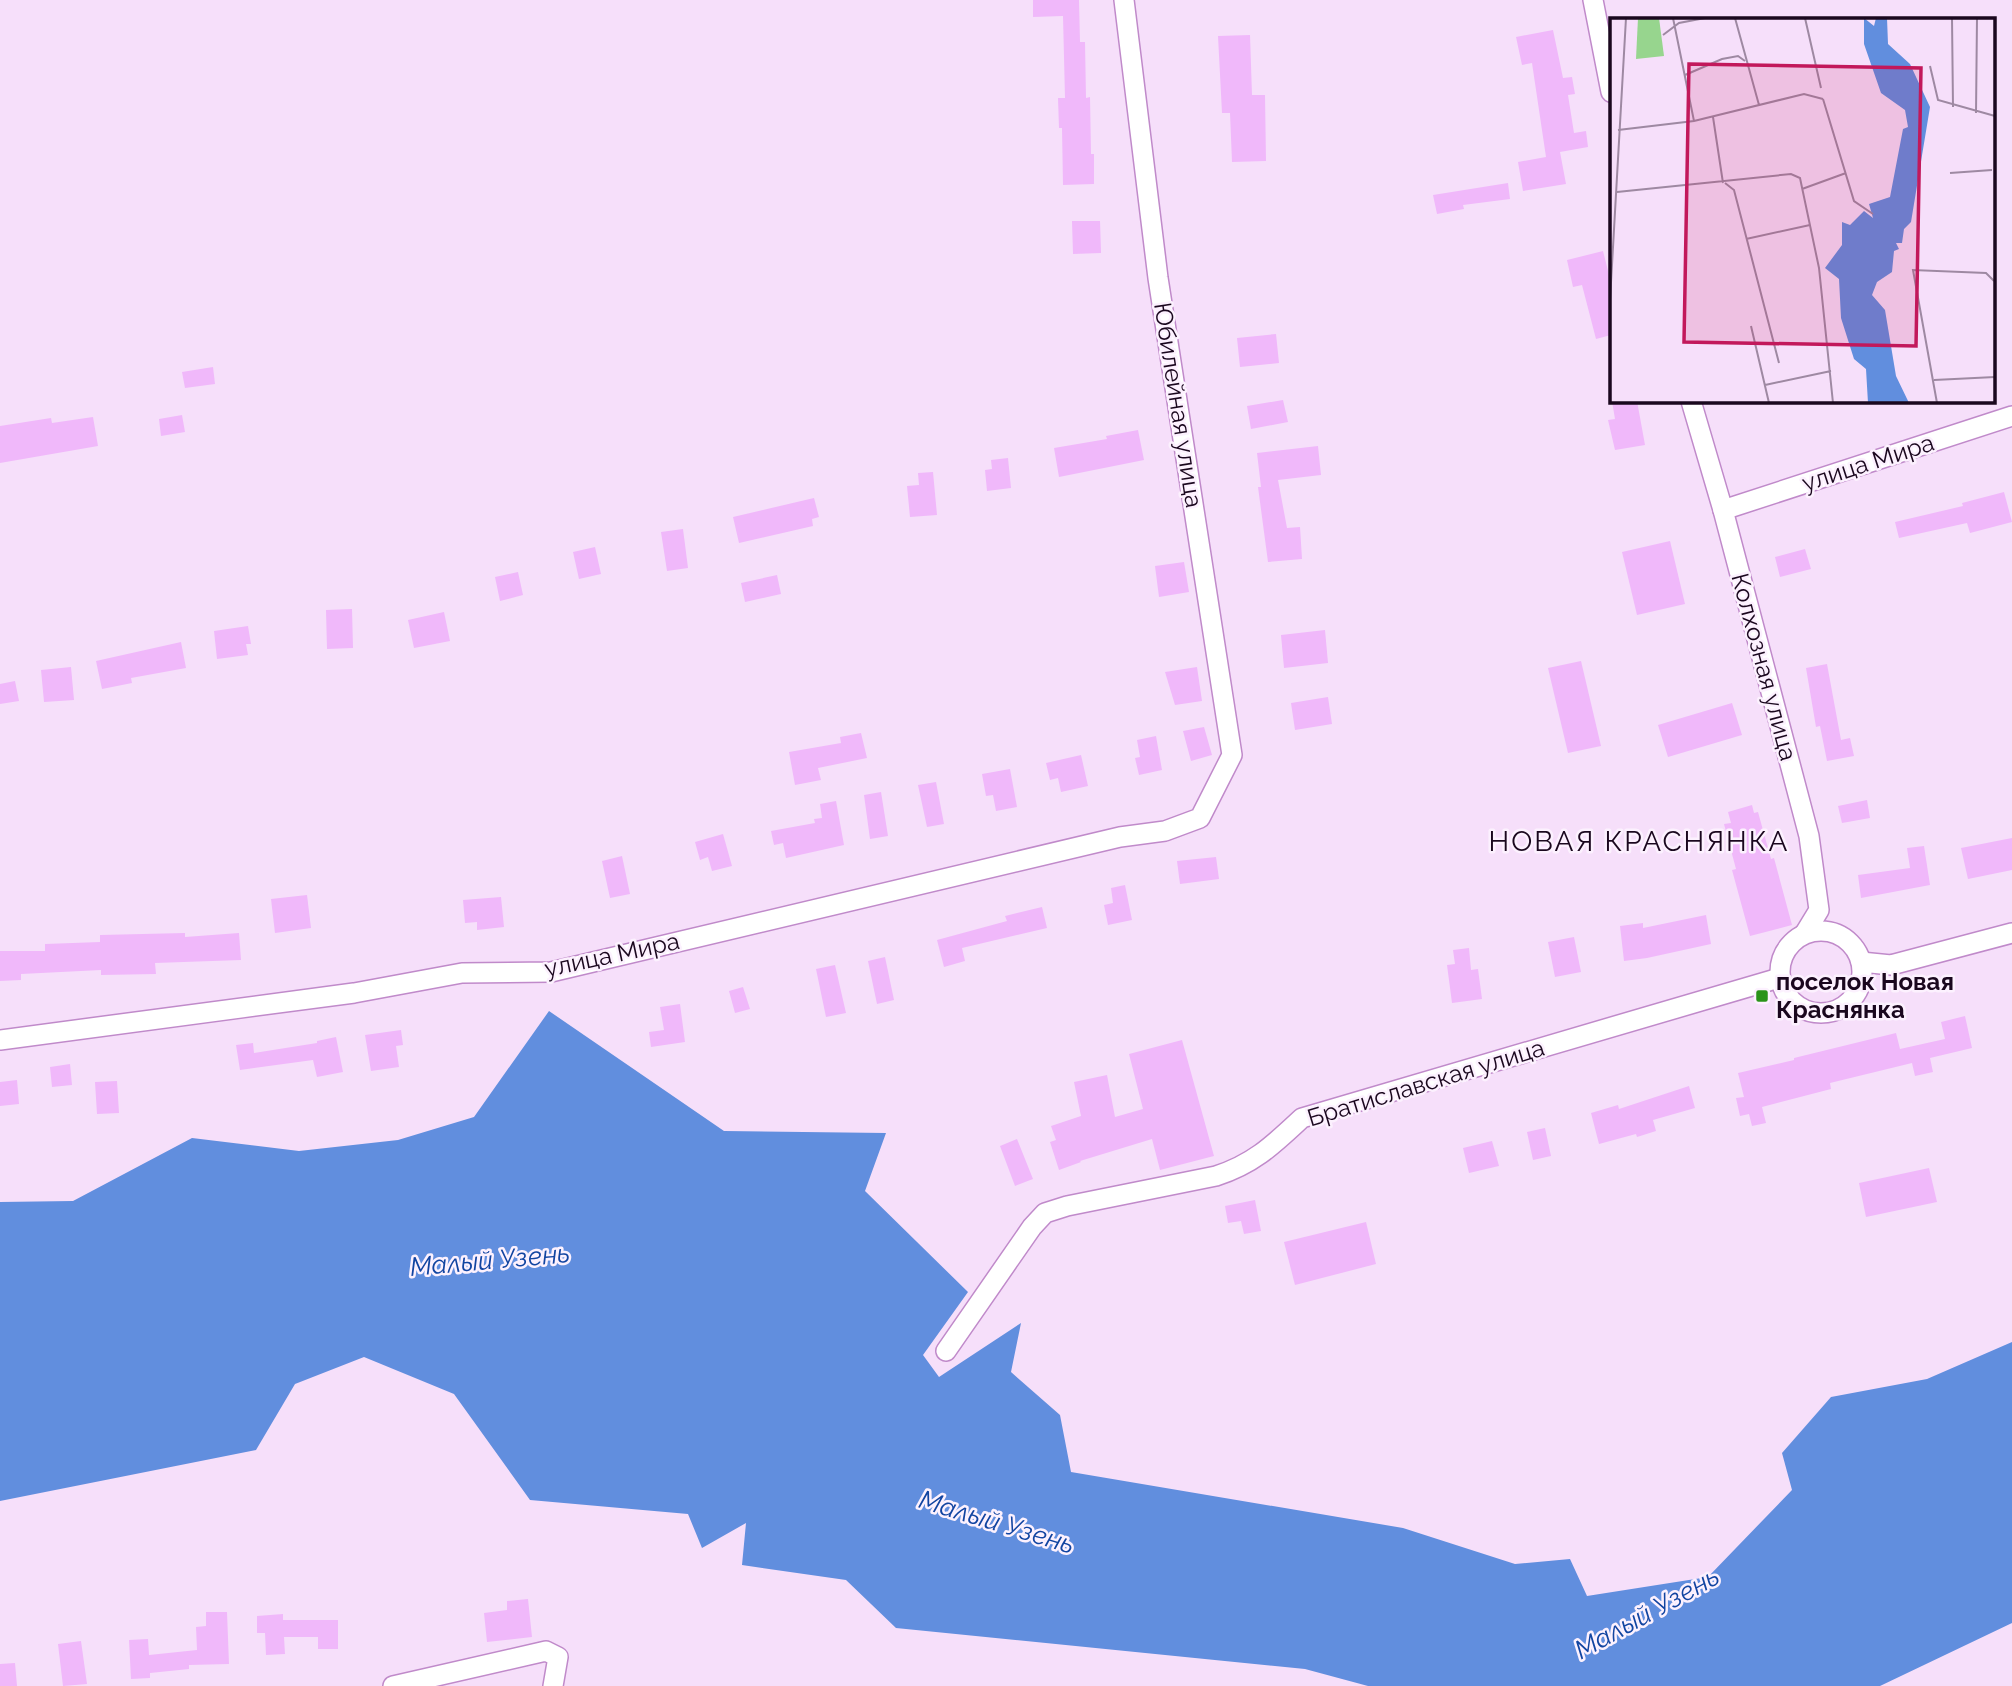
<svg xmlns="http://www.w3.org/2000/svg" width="2012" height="1686" font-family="Raleway,sans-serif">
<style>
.water{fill:#618ede}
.building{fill:#f0b8fa}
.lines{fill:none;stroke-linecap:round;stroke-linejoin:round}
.street-casing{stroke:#c08aca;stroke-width:22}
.street{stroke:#fff;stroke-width:19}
.poi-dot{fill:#2a9319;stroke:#fcf1fe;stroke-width:2.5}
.labels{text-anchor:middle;stroke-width:5;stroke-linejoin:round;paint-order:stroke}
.street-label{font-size:24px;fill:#1a071e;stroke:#fcf1fe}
.poi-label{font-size:24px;font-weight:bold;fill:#1a071e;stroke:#fcf1fe;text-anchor:start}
.water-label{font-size:26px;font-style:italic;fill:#1144a1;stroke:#fcf1fe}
.quarter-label{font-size:28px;letter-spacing:2px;fill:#1a071e;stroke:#fcf1fe}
.inset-road{fill:none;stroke:#9e89a2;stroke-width:2}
.view{fill:#c2185b;fill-opacity:0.15;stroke:#c2185b;stroke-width:3.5}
.inset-edge{fill:none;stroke:#1a071e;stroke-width:3.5}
</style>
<rect width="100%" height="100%" fill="#f6dffa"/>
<polygon class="water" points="549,1011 724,1131 886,1133 865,1191 968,1292 923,1355 939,1377 1021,1323 1011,1372 1060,1415 1071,1472 1403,1528 1515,1564 1570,1559 1587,1596 1708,1577 1792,1490 1782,1453 1831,1397 1927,1379 2012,1342 2012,1623 1880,1686 1368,1686 1305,1669 896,1628 846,1580 742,1565 746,1523 702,1548 688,1514 530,1500 454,1394 364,1357 295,1384 256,1450 0,1501 0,1202 73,1201 192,1138 299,1151 398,1140 474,1117"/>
<g class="building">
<polygon points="1033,0 1079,0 1080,42 1085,42 1086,98 1090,97 1091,154 1094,154 1094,184 1063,185 1062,128 1059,128 1058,98 1065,98 1063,16 1033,17"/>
<polygon points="1553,30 1563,78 1572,77 1575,94 1568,95 1574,133 1586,131 1588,147 1560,152 1566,184 1523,191 1518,162 1546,157 1532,63 1522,65 1516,37"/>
<polygon points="1250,35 1252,95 1265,95 1266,161 1232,162 1230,113 1222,113 1218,36"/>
<polygon points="1508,183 1510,199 1463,205 1464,209 1437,214 1433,195"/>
<polygon points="1072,221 1100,221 1101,253 1073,254"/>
<polygon points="1603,251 1611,283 1611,335 1596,339 1582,285 1573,287 1567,260"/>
<polygon points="1276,334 1279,363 1240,367 1237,338"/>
<polygon points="213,367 215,384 185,388 182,372"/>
<polygon points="1283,400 1288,422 1251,429 1247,406"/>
<polygon points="1612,401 1637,401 1645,445 1615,450 1608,420 1615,419"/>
<polygon points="182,415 185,432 161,436 159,419"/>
<polygon points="93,417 98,446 0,463 0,426 51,418 52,423"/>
<polygon points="1138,430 1144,460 1059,477 1054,448 1107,439 1106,436"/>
<polygon points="1318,446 1321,475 1278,480 1287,528 1300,527 1302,559 1268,562 1258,487 1261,487 1257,453"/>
<polygon points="1008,458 1011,488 987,491 985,470 992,469 991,460"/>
<polygon points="933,472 937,515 910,517 907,486 919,485 918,473"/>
<polygon points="2004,492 2012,522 1970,533 1967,523 1899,538 1895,522 1963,506 1962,503"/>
<polygon points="814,498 819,517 812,519 813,526 739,543 733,517"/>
<polygon points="683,529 688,568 667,571 661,532"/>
<polygon points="1670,541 1685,604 1637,615 1622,552"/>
<polygon points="595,547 601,574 579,579 573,552"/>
<polygon points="1805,549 1811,569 1780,577 1775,557"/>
<polygon points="1184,562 1189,592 1159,597 1155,566"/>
<polygon points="518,572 523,595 500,601 495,577"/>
<polygon points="777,575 781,594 745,602 741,583"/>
<polygon points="352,609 353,648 327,649 326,610"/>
<polygon points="444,612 450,641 414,648 408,620"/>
<polygon points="248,626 251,644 246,644 248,655 217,659 214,631"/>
<polygon points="1325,630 1328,663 1284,668 1281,635"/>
<polygon points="181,642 186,668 131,678 132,683 102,689 96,661"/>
<polygon points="1581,661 1601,746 1568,753 1548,668"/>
<polygon points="1827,664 1841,740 1850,738 1854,756 1827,761 1820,726 1816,727 1806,668"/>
<polygon points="71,667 74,700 44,702 41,670"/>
<polygon points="1197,667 1202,701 1175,705 1165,672"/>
<polygon points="15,681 19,701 0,704 0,684"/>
<polygon points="1328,697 1332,724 1295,730 1291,703"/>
<polygon points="1732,703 1742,735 1668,757 1658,725"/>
<polygon points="1204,727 1212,755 1191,761 1183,731"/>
<polygon points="861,733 867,758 818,768 821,780 795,785 789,752 841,743 840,737"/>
<polygon points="1156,736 1162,770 1139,775 1135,758 1140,757 1137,740"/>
<polygon points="1081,755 1088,786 1061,792 1058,778 1050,780 1046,763"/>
<polygon points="1010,769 1017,807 996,811 993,795 986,796 982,774"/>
<polygon points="936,782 944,824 927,827 918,785"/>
<polygon points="881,792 888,836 870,839 864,795"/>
<polygon points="1867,800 1870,818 1842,823 1838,806"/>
<polygon points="836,801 844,845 786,858 783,843 774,845 771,831 815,823 814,819 822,818 820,804"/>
<polygon points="1752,805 1754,813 1758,812 1771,859 1774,858 1792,925 1750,936 1732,870 1736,869 1724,824 1731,823 1728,812"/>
<polygon points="723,834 732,866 712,871 708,857 700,860 695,842"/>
<polygon points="2012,838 2012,870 1968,879 1961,848"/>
<polygon points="1924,846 1930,885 1861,898 1858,875 1910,868 1907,848"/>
<polygon points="622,856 630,894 610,898 602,861"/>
<polygon points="1216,857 1219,879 1180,884 1177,861"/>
<polygon points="1125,885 1132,920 1108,925 1104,905 1113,903 1111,888"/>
<polygon points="307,895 311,928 275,933 271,899"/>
<polygon points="501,897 504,927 477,930 477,922 465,923 463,900"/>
<polygon points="1042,907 1047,928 962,948 965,961 944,967 937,940 1007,921 1005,916"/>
<polygon points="1706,915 1711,944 1647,958 1624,961 1620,926 1643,923 1643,928"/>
<polygon points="185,933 185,937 239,933 241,960 155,963 156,974 101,975 101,970 21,974 21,980 0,981 0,951 45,951 45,944 100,942 100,935"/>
<polygon points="1574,937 1581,972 1555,977 1548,942"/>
<polygon points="1469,948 1471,970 1478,969 1482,999 1452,1003 1447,965 1455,964 1453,950"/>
<polygon points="885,957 894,1000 877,1004 868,961"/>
<polygon points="835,965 846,1013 826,1017 816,969"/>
<polygon points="743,987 750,1009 735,1013 729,991"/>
<polygon points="680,1004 685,1042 651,1047 649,1032 664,1030 660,1007"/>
<polygon points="1965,1016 1972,1048 1930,1058 1933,1072 1915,1076 1912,1063 1830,1083 1831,1089 1762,1107 1766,1123 1752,1126 1749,1114 1740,1116 1736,1098 1744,1097 1738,1073 1794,1060 1794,1058 1896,1033 1900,1049 1945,1039 1941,1022"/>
<polygon points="401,1030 403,1045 396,1046 399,1067 371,1071 365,1035"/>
<polygon points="336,1037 343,1072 317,1077 313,1060 240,1070 236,1045 253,1043 254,1053 317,1043 317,1041"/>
<polygon points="1182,1040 1214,1156 1160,1170 1152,1139 1080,1161 1081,1162 1059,1170 1050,1142 1056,1140 1051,1126 1081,1116 1074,1082 1107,1075 1115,1117 1143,1109 1129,1054"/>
<polygon points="70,1064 72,1085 52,1087 50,1067"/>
<polygon points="17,1080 19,1104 0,1106 0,1082"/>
<polygon points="117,1081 119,1113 97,1114 95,1082"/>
<polygon points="1689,1086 1695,1108 1653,1120 1656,1131 1637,1137 1636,1134 1599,1144 1591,1113 1618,1105 1619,1109"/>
<polygon points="1545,1128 1551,1156 1533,1160 1527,1132"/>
<polygon points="1017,1139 1033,1179 1015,1186 1000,1146"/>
<polygon points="1492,1141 1499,1166 1469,1173 1463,1148"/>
<polygon points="1929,1168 1937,1202 1866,1217 1859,1183"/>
<polygon points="1255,1200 1261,1231 1244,1234 1241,1221 1228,1223 1225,1206"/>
<polygon points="1366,1222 1376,1264 1295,1285 1284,1242"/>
<polygon points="528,1599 532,1637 487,1642 484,1613 507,1610 507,1601"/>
<polygon points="206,1612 227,1612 229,1664 189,1665 189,1669 150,1673 150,1678 131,1679 129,1640 148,1639 149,1655 197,1650 196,1627 206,1626"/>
<polygon points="283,1614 283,1620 338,1620 338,1649 318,1649 318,1637 284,1637 285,1654 266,1655 265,1633 257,1633 257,1616"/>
<polygon points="81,1641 87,1684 63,1686 58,1644"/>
<polygon points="15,1663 17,1686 0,1686 0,1664"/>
</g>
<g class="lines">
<defs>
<g id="street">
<polyline points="1593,0 1611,92"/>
<polyline points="1691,401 1723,510 1809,836 1819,910 1805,933"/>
<polyline points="1723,510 2012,416"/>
<circle cx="1821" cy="972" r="41"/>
<polyline points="1861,962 1891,965 2012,933"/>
<polyline points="0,1040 354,993 462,973 551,972 1120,837 1165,831 1200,818 1232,755 1158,278 1124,0"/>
<path d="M946,1351L1032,1227L1045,1213L1067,1206L1216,1176C1254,1164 1274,1144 1302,1118L1779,978"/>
<polyline points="393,1686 546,1651 558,1657 553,1686"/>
</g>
</defs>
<use href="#street" class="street-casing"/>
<use href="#street" class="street"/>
</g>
<rect class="poi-dot" x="1755" y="989" width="14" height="14" rx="3.5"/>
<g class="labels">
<g class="street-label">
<text transform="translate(1178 405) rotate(81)" y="8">Юбилейная улица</text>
<text transform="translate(1868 463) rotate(-18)" y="8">улица Мира</text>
<text transform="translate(1764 667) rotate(75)" y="8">Колхозная улица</text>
<text transform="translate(612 955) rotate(-12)" y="8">улица Мира</text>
<text transform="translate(1426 1083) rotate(-17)" y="8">Братиславская улица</text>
</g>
<g class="poi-label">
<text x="1776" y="990">поселок Новая<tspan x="1776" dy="28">Краснянка</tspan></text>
</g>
<g class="water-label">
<text transform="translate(490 1260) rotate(-5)" y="9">Малый Узень</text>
<text transform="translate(997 1522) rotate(17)" y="9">Малый Узень</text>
<text transform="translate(1647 1613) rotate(-29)" y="9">Малый Узень</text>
</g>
<g class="quarter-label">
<text x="1639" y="851">НОВАЯ КРАСНЯНКА</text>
</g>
</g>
<g transform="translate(1610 18)">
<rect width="385" height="385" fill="#f6dffa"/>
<path d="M28,0H49L54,38L26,41Z" fill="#97d58e"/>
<path d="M254,0L264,8L266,0H277L278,26L300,46L320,89L301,204L294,211L292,225H286L289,231L284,233L282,254L267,264L262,277L275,292L286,358L299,385H258L256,351L244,341L231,300L229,261L215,250L232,227V204L240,207L254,193L263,200L259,186L280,179L293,111L298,109L295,92L271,75L254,26Z" fill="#618ede"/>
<path class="inset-road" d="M63,0L84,103M125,0L149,87M195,0L211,70M342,0L343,89M53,17L69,5L95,0M320,48L328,82L385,98M75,57L112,41L128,38L135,43M213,81L244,183L263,196M366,95L367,0M103,99L113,165M8,112L84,103L194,76L213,81M385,141V304M340,155L382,152M115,165L124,172L169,345M192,171L236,155M7,174L181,156L190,160L209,250L223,385M136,221L200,207M0,282L16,0M141,308L159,385M324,362L385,359M155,367L221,353M327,385L303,252L376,255L384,263"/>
<path class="view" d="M79,46L311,50L306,328L74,324Z"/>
<rect width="385" height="385" class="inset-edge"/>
</g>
</svg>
